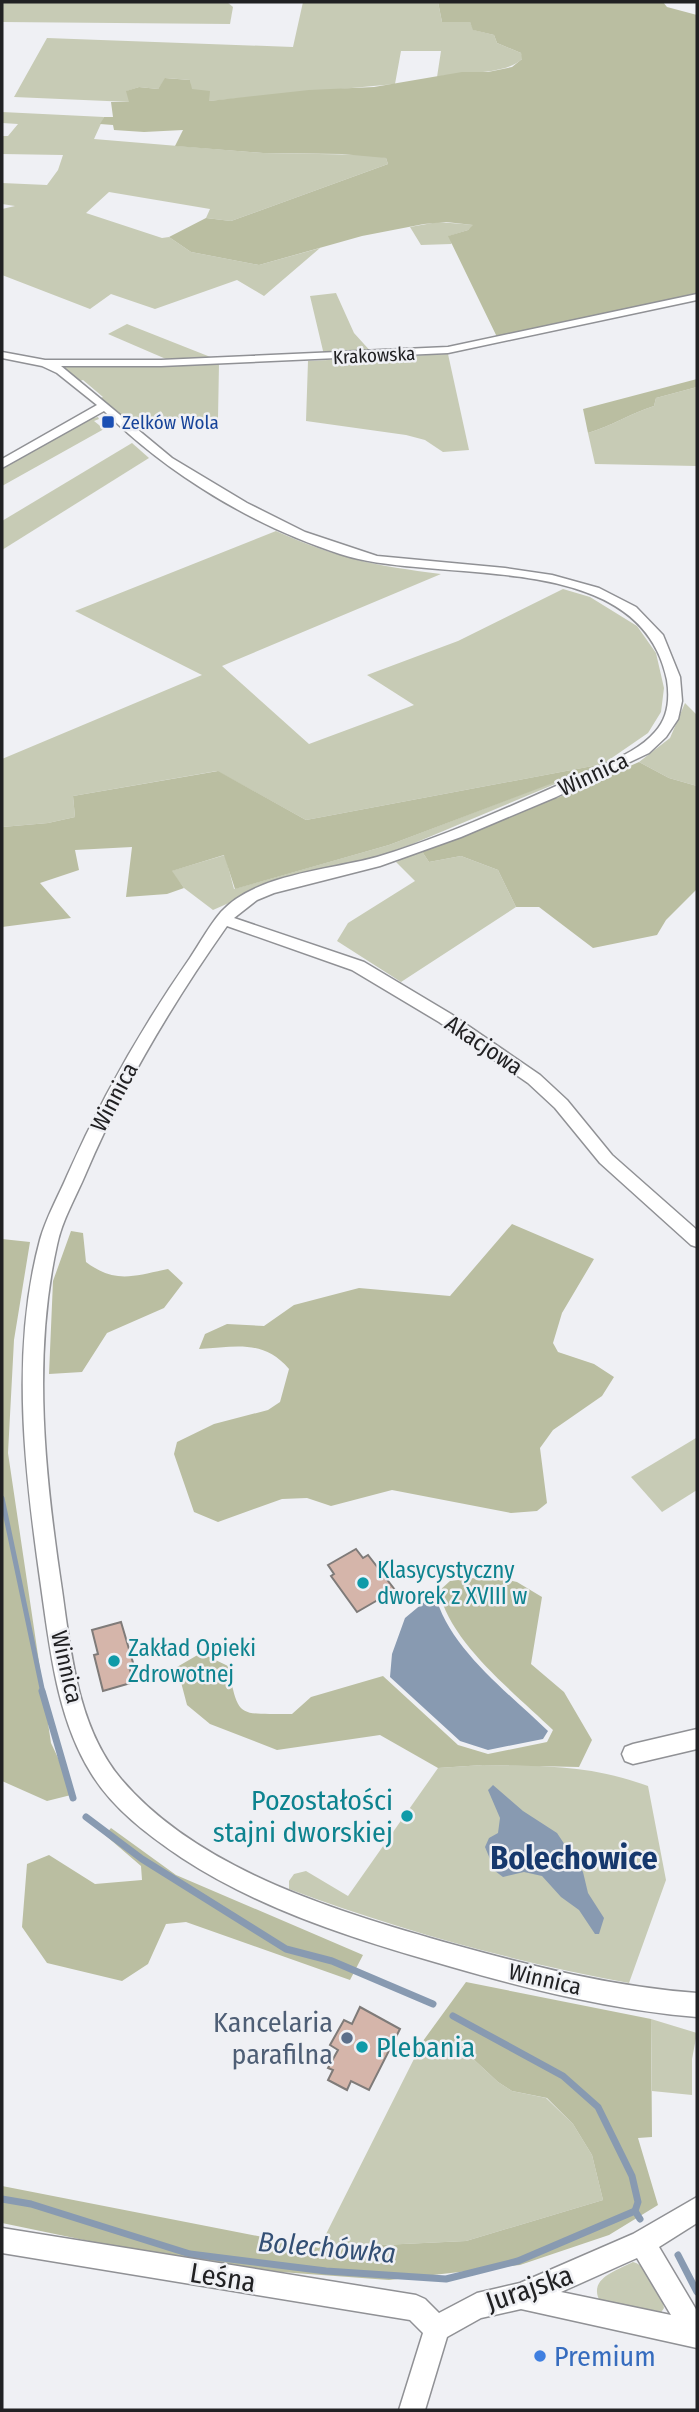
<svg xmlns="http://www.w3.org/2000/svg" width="699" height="2412" font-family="'Fira Sans Condensed',sans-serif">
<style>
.green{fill:#c7cbb5}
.forest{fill:#babea1}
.water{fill:#889ab1}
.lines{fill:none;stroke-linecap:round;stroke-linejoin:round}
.stream-far1{stroke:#889ab1;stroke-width:5}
.stream{stroke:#889ab1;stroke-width:7}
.building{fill:#d5b5aa;stroke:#7f7b79;stroke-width:2}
.minor-casing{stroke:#909195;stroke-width:3}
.minor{fill:#fff;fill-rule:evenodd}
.transit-dot{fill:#1a4fb4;stroke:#eff0f4;stroke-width:2.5}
.culture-dot{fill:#0f9aa8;stroke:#eff0f4;stroke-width:2.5}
.service-dot{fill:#5c6f8a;stroke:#eff0f4;stroke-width:2.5}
.shop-dot{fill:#3f7fe0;stroke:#eff0f4;stroke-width:2.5}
.labels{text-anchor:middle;stroke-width:5;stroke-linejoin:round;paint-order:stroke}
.far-street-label{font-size:19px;fill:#212123;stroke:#eff0f4}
.far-transit-label{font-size:19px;fill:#164399;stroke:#eff0f4;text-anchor:start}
.street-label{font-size:23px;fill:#212123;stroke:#eff0f4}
.culture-label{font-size:23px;fill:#0d838f;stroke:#eff0f4;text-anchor:start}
.near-culture-label{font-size:28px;fill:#0d838f;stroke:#eff0f4;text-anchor:end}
.near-service-label{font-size:28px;fill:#4e5e75;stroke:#eff0f4;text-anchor:end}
.near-water-label{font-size:28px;font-style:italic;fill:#334f74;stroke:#eff0f4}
.near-street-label{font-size:28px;fill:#212123;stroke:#eff0f4}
.near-shop-label{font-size:28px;fill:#366cbe;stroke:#eff0f4;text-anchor:start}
.near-quarter-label{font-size:32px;font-weight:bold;fill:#16386d;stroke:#eff0f4}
</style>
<rect width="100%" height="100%" fill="#eff0f4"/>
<g class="green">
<polygon points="2,2 227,2 233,7 230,24 2,22"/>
<path d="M303,2H438L442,22H470L474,30L494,35L497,43L521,53L523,58C506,76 462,71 437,77L441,51H401L395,84L209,101L191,89L190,80L166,78L158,89L139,87L127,91L130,102L14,97L47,38L293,47Z"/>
<polygon points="2,112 104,117 94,139 263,153 375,155 386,158 388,164 231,221 206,218 210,209 109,192 86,213 162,238 169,237 191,252 259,265 320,248 264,296 237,280 155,309 111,294 90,309 2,275 2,209 15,206 2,204 2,183 47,185 58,170 63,155 2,154 2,136 8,136 18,124 2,123"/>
<polygon points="438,222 475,225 468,230 449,236 453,242 451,244 421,245 410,227"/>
<polygon points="336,293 354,333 373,354 324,355 310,296"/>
<polygon points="127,324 213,358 166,359 108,334"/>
<polygon points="448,354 469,450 443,452 425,440 406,435 306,421 308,361"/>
<polygon points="219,364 218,418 122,418 100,398 103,397 83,380 80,381 60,367"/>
<path d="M697,387V466L595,464L588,433C612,426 631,413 654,406L656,398Z"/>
<polygon points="98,417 99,419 94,421 104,429 2,486 2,468 85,420"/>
<polygon points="132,443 149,458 2,550 2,521"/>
<path d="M276,531C336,558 376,566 441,574L222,666L309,744L414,705L367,675L458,641L563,589L590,597L637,626L656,653L664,688L661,712L648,733L603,764L410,845L350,866L272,884L213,910L184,888L171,871L225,855L234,889L389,845L598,765L306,820L217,771L73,796L75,817L48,823L2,827V759L202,675L75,611Z"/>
<polygon points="685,703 697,715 697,786 669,778 639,762 670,738"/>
<polygon points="421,850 429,862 461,856 498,870 516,907 401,982 337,941 348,923 415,881 396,862"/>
<polygon points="696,1438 697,1490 662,1512 631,1477"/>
<path d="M483,1765C544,1766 590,1765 648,1786L666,1880L629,1983C514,1962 399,1930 289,1889V1881L294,1874L306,1871L348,1896L438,1768Z"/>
<polygon points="651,2019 697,2033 692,2059 692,2095 652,2091"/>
<polygon points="423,2041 469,2055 498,2082 512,2091 546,2098 573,2124 592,2155 603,2200 466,2241 319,2248"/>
<path d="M633,2262C649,2266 662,2292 664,2308L658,2317L601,2303C586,2279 616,2271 633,2262Z"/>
</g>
<g class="forest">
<polygon points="438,2 663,2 667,7 697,15 697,295 497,337 448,236 468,230 473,225 446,222 424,224 362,236 259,265 191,252 169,237 206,218 231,221 388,164 386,158 342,154 263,153 175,146 183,130 144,132 114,130 113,125 100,124 104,117 113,117 111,102 129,102 126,91 139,87 158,89 165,78 190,80 192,89 210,91 209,101 309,90 374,87 462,72 488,72 512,67 522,59 521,53 497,43 494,35 473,30 470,22 442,22"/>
<path d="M697,379V387L656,398L654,406C631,413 612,426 588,433L583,409Z"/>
<polygon points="639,762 669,778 697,786 697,889 666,920 657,935 593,948 539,907 516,907 498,870 461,856 429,862 421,850 567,794"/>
<polygon points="603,764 389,845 235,889 224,855 172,871 184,888 167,894 126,897 132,847 75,850 79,870 40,883 71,918 2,927 2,827 48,823 75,817 73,796 218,771 306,820"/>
<path d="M512,1224L594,1259L562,1313L553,1343L558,1352L594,1364L614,1377L602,1396L553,1430L540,1448L547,1503L537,1511L511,1513L392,1490L331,1506L307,1498L282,1499L218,1522L194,1512L174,1454L177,1442L214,1424L268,1410L280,1402L289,1369C263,1339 236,1347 199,1349L205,1334L227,1324L264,1326L294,1305L359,1288L450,1296Z"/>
<path d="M71,1231L83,1233L86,1262C115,1284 134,1276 168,1269L183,1283L164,1308L107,1333L82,1372L49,1374L53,1281Z"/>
<polygon points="2,1239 30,1242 14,1340 8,1453 51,1743 75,1794 47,1801 2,1781"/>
<path d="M491,1576L517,1582L542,1597L531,1664L564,1692L592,1740L579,1767L483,1765L438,1768L380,1735L277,1750L210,1724L187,1705L177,1667L201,1653L228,1666C239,1721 238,1713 292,1714L311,1697L383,1676L458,1745L488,1754L547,1742L553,1730C515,1693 450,1643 439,1591L450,1581Z"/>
<polygon points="111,1828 176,1875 363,1955 350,1980 186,1922 166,1924 148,1964 122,1981 47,1963 22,1927 27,1864 49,1855 95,1884 142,1880 141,1866 105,1835"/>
<polygon points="466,1982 651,2019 652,2137 638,2138 658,2205 609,2235 520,2265 389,2280 214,2267 2,2223 2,2186 319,2248 466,2241 603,2200 592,2155 573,2124 547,2098 512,2091 498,2082 469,2055 423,2041"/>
</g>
<g class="water">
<path d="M435,1593C447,1647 509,1693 548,1731L543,1739L488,1750L460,1741L390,1677L392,1654L405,1618Z"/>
<polygon points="493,1785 523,1811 557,1833 583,1872 588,1893 604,1918 599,1934 595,1934 579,1910 561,1897 542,1876 524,1872 503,1877 495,1871 485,1847 489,1838 498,1833 500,1818 488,1790"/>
</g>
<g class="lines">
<polyline class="stream-far1" points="2,1498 43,1693"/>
<g class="stream">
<polyline points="42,1691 73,1798"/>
<polyline points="86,1817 142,1859 286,1949 332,1961 433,2004"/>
<polyline points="453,2016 563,2076 598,2107 632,2176 638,2202 635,2211"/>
<polyline points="2,2199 31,2204 190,2254 326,2271 446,2279 518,2261 635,2211 640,2219"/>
<polyline points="678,2255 697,2292"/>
</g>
</g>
<g class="building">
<polygon points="356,1549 363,1558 368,1555 395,1590 357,1612 331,1576 334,1574 328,1565"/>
<polygon points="121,1622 134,1666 129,1667 134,1682 103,1691 94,1655 98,1654 92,1630"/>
<polygon points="360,2007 400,2029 369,2090 351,2081 347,2090 328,2080 333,2070 328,2068 338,2050 330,2045 344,2020 352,2024"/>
</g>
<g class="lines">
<defs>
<g id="minor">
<path d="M697,294V300L448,353L161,366H61L172,458L247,503L305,532L377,556L505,568L552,575L599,588L636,607L663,635L680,677L682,701L678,719L666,737L649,753L556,797L461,837L380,866L274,893L257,900L234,918L364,962L451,1014L540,1075L567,1100L612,1155L697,1230V1247L691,1245L600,1163L555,1108L528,1083L439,1022L352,970L227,926C172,1004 123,1086 86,1173C76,1197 62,1220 57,1245C32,1358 45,1477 62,1590C71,1654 78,1728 121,1779C200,1872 342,1913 455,1945C535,1967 615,1987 697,1993V2017C613,2010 532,1990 452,1967C360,1941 263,1911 182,1858C148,1835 113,1809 91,1773C57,1718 50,1649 41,1586C25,1474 10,1351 40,1240C46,1218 58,1197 67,1176C101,1099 142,1027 190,958C200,943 209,926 221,912C255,874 330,870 377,857C447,836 516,804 583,774C607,762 637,753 655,732C668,718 670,699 667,680C640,545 437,586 340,554C252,525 169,475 104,411L2,468V459L97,405L57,373L42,366L2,358V352L45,360H161L448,347Z"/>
<polygon points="697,1729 697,1749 633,1764 625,1761 622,1754 625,1747 633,1744"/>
<path d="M697,2197V2223L659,2247L697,2311V2348L521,2309L481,2318L447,2337L425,2410H399L423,2333L410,2320L2,2253V2228L416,2295L425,2299L439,2313L477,2293L520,2283L633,2234ZM637,2258L671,2315L561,2292Z"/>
</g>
</defs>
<use href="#minor" class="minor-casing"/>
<use href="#minor" class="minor"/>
</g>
<rect class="transit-dot" x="101" y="415" width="14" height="14" rx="3.5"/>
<g class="culture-dot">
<circle cx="363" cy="1583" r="7"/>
<circle cx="114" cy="1661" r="7"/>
<circle cx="407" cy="1816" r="7"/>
<circle cx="362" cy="2047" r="7"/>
</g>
<circle class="service-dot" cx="347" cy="2038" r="7"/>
<circle class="shop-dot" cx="540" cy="2356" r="7"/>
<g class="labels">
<g class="far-street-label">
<text transform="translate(374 355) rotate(-3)" y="7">Krakowska</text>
</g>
<g class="far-transit-label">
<text x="122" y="429">Zelków Wola</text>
</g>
<g class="street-label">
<text transform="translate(593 774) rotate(-25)" y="8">Winnica</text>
<text transform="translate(484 1045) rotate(34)" y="8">Akacjowa</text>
<text transform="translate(114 1097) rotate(-62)" y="8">Winnica</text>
<text transform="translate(67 1667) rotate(77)" y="8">Winnica</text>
<text transform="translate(545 1979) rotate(13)" y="8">Winnica</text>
</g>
<g class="culture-label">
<text x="377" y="1578">Klasycystyczny<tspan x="377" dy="26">dworek z XVIII w</tspan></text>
<text x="128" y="1656">Zakład Opieki<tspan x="128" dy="26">Zdrowotnej</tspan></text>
</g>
<g class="near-culture-label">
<text x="393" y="1810">Pozostałości<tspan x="393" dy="32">stajni dworskiej</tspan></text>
<text x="376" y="2057" text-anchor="start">Plebania</text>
</g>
<g class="near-service-label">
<text x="333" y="2032">Kancelaria<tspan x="333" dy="32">parafilna</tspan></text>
</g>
<g class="near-water-label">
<text transform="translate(327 2247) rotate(5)" y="10">Bolechówka</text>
</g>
<g class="near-street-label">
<text transform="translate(223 2277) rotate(9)" y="10">Leśna</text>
<text transform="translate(529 2288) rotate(-19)" y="10">Jurajska</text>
</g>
<g class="near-shop-label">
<text x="554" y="2366">Premium</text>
</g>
<g class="near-quarter-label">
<text x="574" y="1869">Bolechowice</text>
</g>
</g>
<rect width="699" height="2412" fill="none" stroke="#212123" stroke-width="7"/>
</svg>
